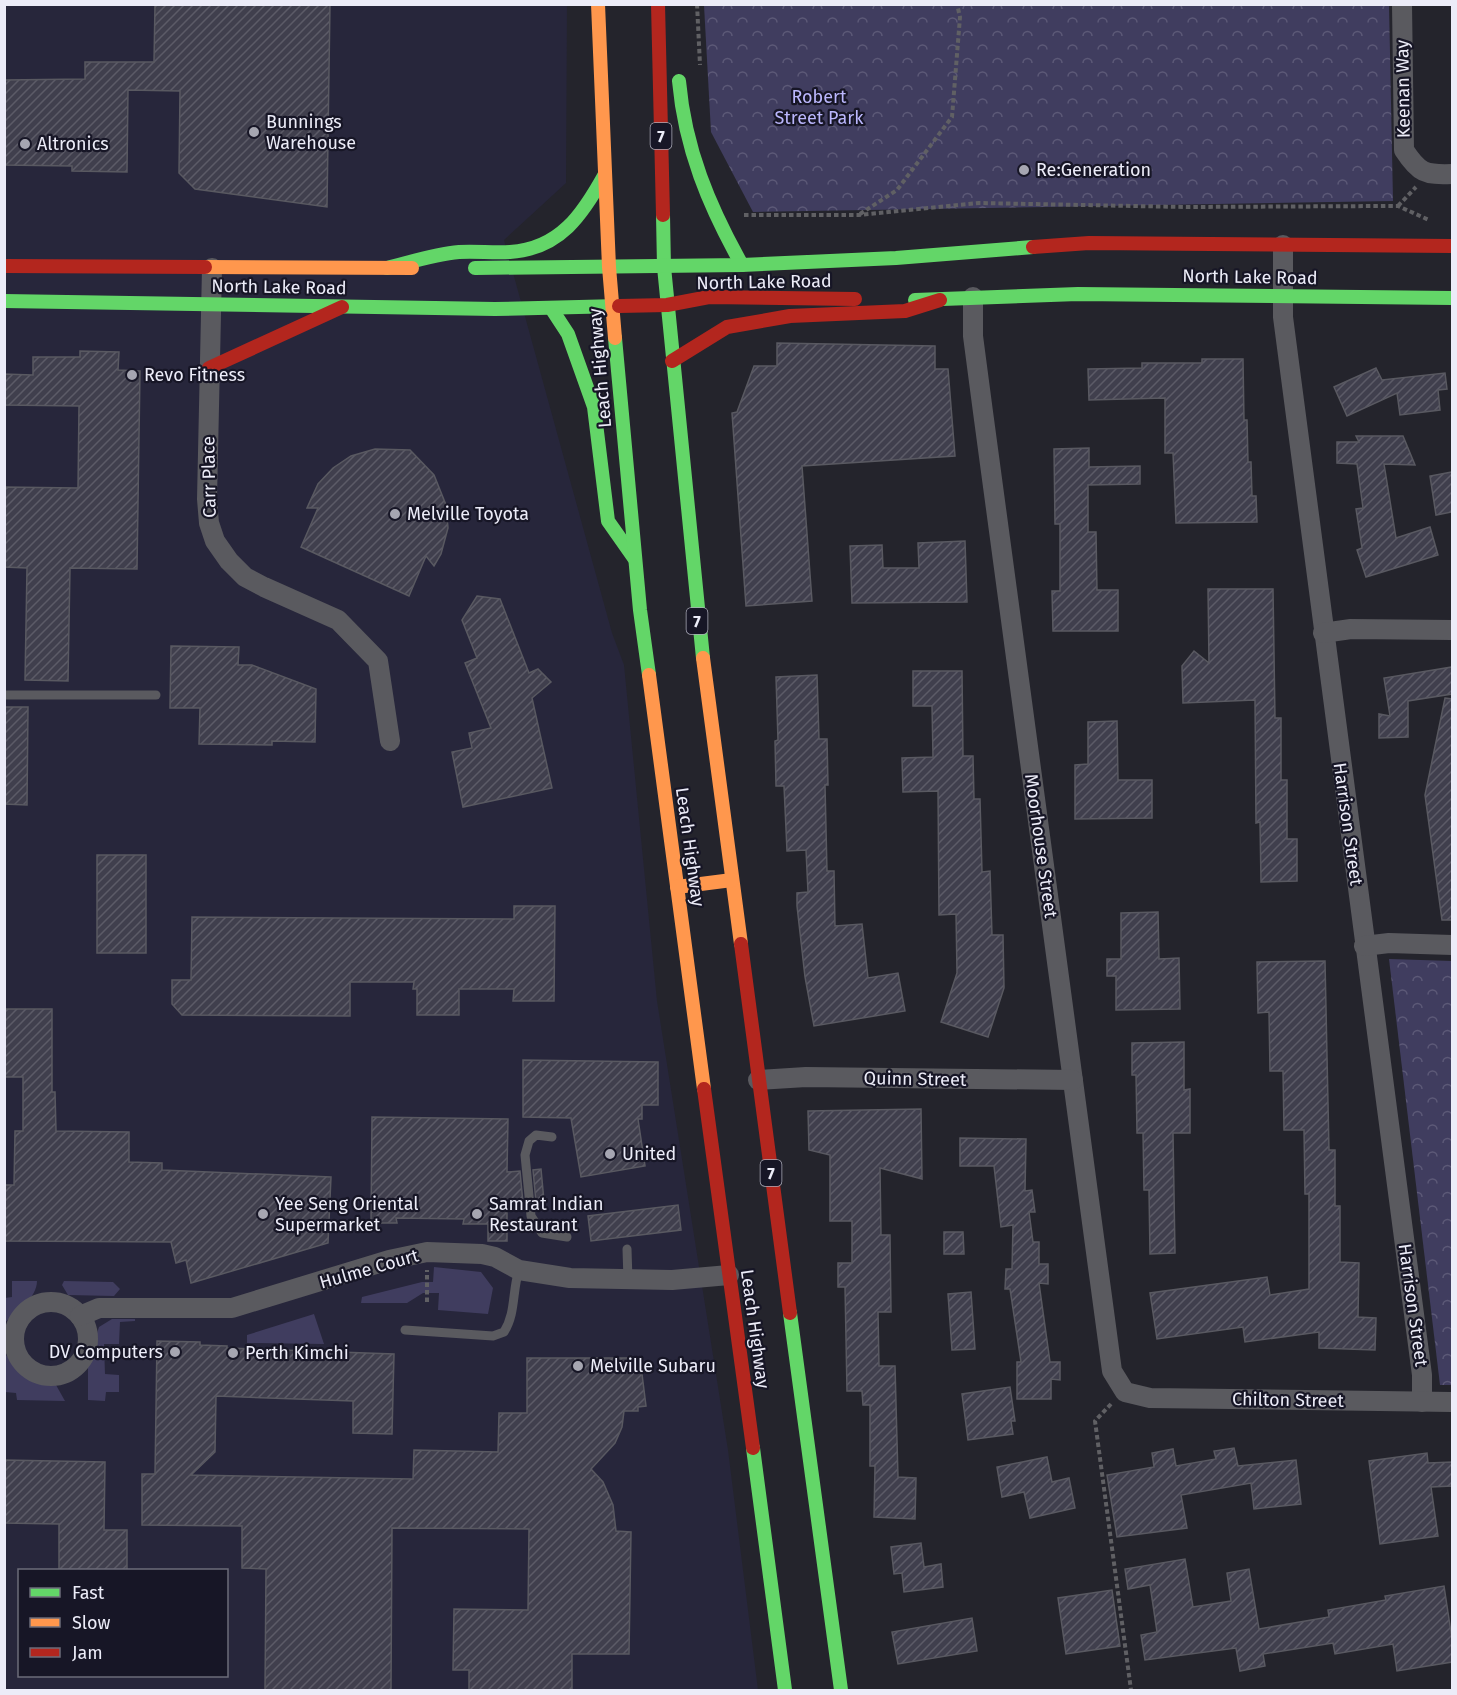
<svg xmlns="http://www.w3.org/2000/svg" width="1457" height="1695" font-family="'Fira Sans',sans-serif">
<style>
.built{fill:#27263b;fill-rule:evenodd}
.grass{fill:#403d5f}
.park{fill:url(#park-crowns)}
.building{fill:url(#building-hatch);stroke:#595961;stroke-width:1.5}
.lines{fill:none;stroke-linecap:round;stroke-linejoin:round}
.path{stroke:#606064;stroke-width:4;stroke-dasharray:4.5 3;stroke-linecap:butt}
.lane{stroke:#5a5a5f;stroke-width:9}
.street{stroke:#5a5a5f;stroke-width:20}
.fast{stroke:#63d668;stroke-width:14}
.slow{stroke:#ff974d;stroke-width:14}
.jam{stroke:#b3261e;stroke-width:14}
.poi-dot{fill:#a6a6b1;stroke:#171626;stroke-width:2}
.labels{text-anchor:middle;stroke-width:4.5;stroke-linejoin:round;paint-order:stroke}
.shield{fill:#171626;stroke:#acacb9;stroke-width:1.5}
.shield-label{font-size:16px;font-weight:bold;fill:#ececf8}
.street-label{font-size:18px;fill:#ececf8;stroke:#171626}
.park-label{font-size:18px;fill:#bbb7fd;stroke:#171626}
.poi-label{font-size:18px;fill:#ececf8;stroke:#171626;text-anchor:start}
</style>
<defs>
<pattern id="park-crowns" width="20" height="18" patternUnits="userSpaceOnUse" patternTransform="scale(1.5)"><rect width="20" height="18" fill="#403d5f"/><path d="M2 6a3 3 0 1 1 6 0M12 15a3 3 0 1 1 6 0" fill="none" stroke="#5c5977"/></pattern>
<pattern id="building-hatch" width="6" height="6" patternUnits="userSpaceOnUse" patternTransform="scale(1.5)"><rect width="6" height="6" fill="#403f4d"/><path d="M-1 1l2-2M0 6l6-6M5 7l2-2" fill="none" stroke="#5c5b67"/></pattern>
</defs>
<rect width="100%" height="100%" fill="#24242c"/>
<path class="built" d="M5,5H567L566,183L504,240L612,633L624,665L657,1001L728,1450L758,1690H5ZM20,1570H226V1676H20Z"/>
<g class="grass">
<polygon points="434,1267 481,1272 493,1288 488,1314 438,1310 439,1293 423,1293 407,1303 361,1303 362,1297 422,1282 433,1282"/>
<path d="M12,1281H37C37,1297 17,1313 5,1322V1298L12,1297Z"/>
<polygon points="64,1281 113,1282 120,1289 114,1296 68,1295 62,1285"/>
<polygon points="314,1314 324,1344 247,1343 247,1335"/>
<polygon points="112,1319 135,1319 135,1321 120,1322 119,1344 104,1344 105,1374 119,1375 119,1392 106,1392 105,1401 88,1400 88,1365 94,1353 97,1333 99,1327"/>
<polygon points="4,1353 28,1377 56,1385 65,1401 17,1400 16,1393 5,1392"/>
</g>
<g class="park">
<polygon points="704,5 1389,5 1393,201 753,212 711,132"/>
<polygon points="1389,959 1452,961 1452,1385 1440,1385"/>
</g>
<g class="building">
<polygon points="155,4 330,4 327,207 195,189 179,173 180,91 128,90 127,172 72,171 72,166 4,165 4,80 85,79 85,62 154,62"/>
<polygon points="777,343 935,346 935,369 948,369 955,456 802,466 812,601 746,606 732,413 737,412 754,366 777,366"/>
<polygon points="80,351 119,352 118,370 140,371 137,569 70,568 68,681 25,680 27,568 4,567 4,487 78,488 79,406 4,405 4,374 33,375 33,357 80,357"/>
<polygon points="1202,359 1243,359 1244,420 1247,420 1248,462 1251,462 1252,496 1256,496 1257,522 1176,523 1173,453 1165,453 1165,398 1089,400 1088,369 1142,368 1142,363 1202,363"/>
<polygon points="1376,368 1382,380 1445,373 1447,389 1438,390 1440,410 1400,415 1397,393 1347,416 1334,387"/>
<polygon points="1356,436 1403,436 1415,465 1384,464 1396,538 1430,527 1438,555 1366,577 1357,550 1362,548 1356,509 1363,508 1357,464 1337,463 1337,442 1359,442"/>
<polygon points="1089,448 1089,467 1140,466 1140,484 1088,485 1088,532 1096,532 1097,590 1118,590 1118,631 1053,631 1052,591 1060,591 1060,524 1055,524 1054,449"/>
<polygon points="375,449 410,450 434,475 446,505 448,528 441,554 434,566 426,556 409,596 301,547 318,508 307,508 318,484 333,468 351,456"/>
<polygon points="1452,472 1452,512 1436,515 1430,476"/>
<polygon points="965,541 967,602 852,603 850,546 882,545 883,568 919,568 918,543"/>
<polygon points="1208,589 1273,589 1275,718 1281,718 1281,780 1287,780 1287,839 1297,839 1297,881 1261,882 1260,822 1256,823 1255,700 1183,703 1182,666 1194,651 1209,663"/>
<polygon points="477,596 500,599 529,673 538,669 551,682 532,698 552,788 463,807 452,752 472,748 469,733 491,728 465,663 477,658 462,620"/>
<polygon points="171,646 239,647 238,665 252,665 316,689 315,742 272,741 272,745 199,744 200,708 170,708"/>
<polygon points="1452,667 1452,694 1408,701 1408,737 1379,738 1379,714 1390,716 1384,678"/>
<polygon points="913,671 962,671 963,756 973,756 974,799 980,799 982,872 990,871 992,935 1003,935 1004,988 988,1037 941,1022 957,973 956,914 939,915 938,791 903,792 902,758 933,757 932,706 913,706"/>
<polygon points="817,675 819,739 827,739 828,785 825,785 827,871 834,871 835,926 862,924 868,978 898,973 905,1011 814,1026 805,977 797,906 797,893 808,892 806,850 787,851 784,786 776,786 775,741 778,740 776,677"/>
<polygon points="1445,698 1452,699 1452,920 1442,920 1425,795"/>
<polygon points="4,707 28,707 27,805 4,804"/>
<polygon points="1117,721 1118,780 1152,780 1152,818 1075,819 1075,765 1088,764 1088,722"/>
<rect x="97" y="855" width="49" height="98"/>
<polygon points="514,906 555,906 554,1001 513,1001 514,989 459,989 459,1015 417,1015 417,989 413,989 414,982 350,982 350,1016 182,1015 172,1004 172,980 191,980 192,917 514,919"/>
<polygon points="1158,912 1159,959 1179,958 1180,1009 1116,1010 1116,976 1107,976 1107,959 1121,959 1121,913"/>
<polygon points="1325,961 1329,1150 1335,1150 1335,1206 1340,1206 1340,1262 1359,1263 1358,1317 1376,1318 1375,1350 1319,1348 1319,1332 1245,1342 1243,1327 1157,1339 1150,1293 1267,1277 1270,1295 1309,1289 1309,1194 1305,1194 1304,1130 1284,1130 1283,1071 1270,1071 1269,1012 1258,1013 1257,962"/>
<polygon points="4,1009 52,1009 52,1092 55,1092 56,1131 129,1132 129,1162 162,1163 162,1170 331,1177 328,1243 191,1283 186,1260 176,1263 171,1242 4,1241 4,1185 14,1185 15,1131 23,1131 23,1077 4,1077"/>
<polygon points="1184,1042 1184,1090 1190,1089 1190,1133 1173,1133 1175,1253 1150,1254 1149,1190 1144,1190 1143,1133 1137,1133 1136,1075 1132,1075 1132,1043"/>
<polygon points="523,1060 658,1062 658,1105 642,1105 642,1119 638,1119 645,1166 581,1177 571,1118 523,1117"/>
<polygon points="921,1109 922,1179 880,1168 881,1235 890,1235 891,1312 878,1312 879,1366 895,1366 898,1477 916,1478 915,1519 874,1517 875,1466 870,1466 870,1405 863,1405 862,1391 847,1391 845,1287 838,1287 838,1263 852,1263 852,1221 830,1221 830,1155 809,1150 808,1111"/>
<polygon points="372,1117 508,1119 507,1172 520,1171 523,1203 507,1204 507,1241 488,1241 488,1224 463,1224 464,1219 396,1218 397,1223 371,1223"/>
<polygon points="960,1138 1026,1139 1025,1191 1032,1190 1035,1212 1029,1212 1033,1242 1039,1242 1039,1264 1048,1264 1048,1284 1039,1283 1050,1362 1060,1362 1060,1380 1051,1379 1051,1399 1017,1399 1017,1362 1021,1362 1010,1289 1005,1289 1006,1269 1012,1269 1013,1225 1001,1227 994,1166 960,1166"/>
<polygon points="541,1169 544,1201 536,1202 533,1170"/>
<polygon points="678,1205 681,1230 591,1241 588,1216"/>
<polygon points="944,1232 963,1232 964,1254 944,1254"/>
<polygon points="971,1292 975,1349 952,1350 948,1294"/>
<polygon points="157,1341 200,1342 200,1345 227,1346 227,1348 394,1354 392,1434 353,1433 353,1401 216,1396 215,1452 191,1475 413,1479 414,1450 498,1452 499,1413 527,1413 527,1358 640,1358 646,1406 638,1407 638,1411 624,1411 622,1427 615,1443 591,1469 603,1482 613,1505 616,1531 631,1532 629,1654 572,1654 572,1690 469,1690 469,1670 453,1670 454,1609 528,1610 529,1529 392,1528 391,1690 265,1690 266,1569 242,1568 242,1526 142,1525 142,1474 155,1474"/>
<polygon points="1010,1387 1015,1421 1011,1421 1013,1434 968,1440 962,1394"/>
<polygon points="1234,1448 1238,1466 1296,1460 1301,1504 1254,1509 1251,1483 1181,1495 1187,1528 1117,1537 1107,1475 1154,1467 1152,1453 1173,1449 1176,1466 1216,1459 1214,1451"/>
<polygon points="1427,1453 1428,1463 1452,1462 1452,1486 1431,1487 1438,1536 1380,1544 1369,1461"/>
<polygon points="1047,1457 1052,1482 1069,1478 1075,1508 1030,1518 1024,1492 1002,1497 997,1467"/>
<polygon points="4,1460 105,1462 104,1530 127,1530 127,1570 59,1570 59,1524 4,1523"/>
<polygon points="921,1543 924,1567 941,1564 943,1587 904,1592 902,1573 894,1574 891,1547"/>
<polygon points="1185,1559 1193,1607 1231,1601 1227,1573 1249,1569 1259,1629 1329,1617 1328,1610 1386,1600 1385,1596 1444,1586 1452,1639 1452,1662 1397,1671 1393,1644 1335,1654 1333,1643 1263,1654 1265,1666 1240,1671 1236,1648 1145,1660 1141,1635 1157,1632 1150,1585 1128,1589 1125,1569"/>
<polygon points="1112,1590 1120,1646 1066,1654 1058,1598"/>
<polygon points="972,1618 977,1651 898,1664 892,1632"/>
</g>
<g class="lines">
<g class="path">
<polyline points="697,4 700,65"/>
<polyline points="1398,206 1416,187"/>
<polyline points="860,214 897,190 952,117 960,17 957,4"/>
<polyline points="744,215 859,215 979,203 1186,207 1387,206 1398,206 1429,220"/>
<polyline points="427,1302 427,1270"/>
<polyline points="1111,1404 1095,1421 1131,1690"/>
</g>
<g class="lane">
<polyline points="4,695 156,695"/>
<polyline points="552,1137 536,1135 529,1141 525,1155 531,1216 542,1233 567,1237"/>
<polyline points="627,1249 628,1280"/>
<path d="M405,1330L493,1336L504,1332C516,1313 512,1291 519,1270"/>
</g>
<g class="street">
<path d="M1402,4L1404,150C1419,173 1425,175 1452,174"/>
<polyline points="1283,245 1283,317 1422,1375 1422,1402"/>
<polyline points="212,268 207,499 209,523 215,541 229,561 245,577 264,587 338,620 378,661 390,741"/>
<polyline points="973,297 973,336 983,412 1112,1371 1125,1392 1150,1398 1452,1402"/>
<polyline points="1323,633 1351,629 1452,630"/>
<polyline points="1364,946 1389,943 1452,945"/>
<polyline points="758,1080 806,1077 1073,1080"/>
<circle cx="51" cy="1339" r="37"/>
<polyline points="80,1316 99,1308 232,1308 389,1260 427,1252 482,1254 495,1257 519,1270 570,1278 672,1280 729,1275"/>
</g>
<g class="fast">
<path d="M679,81C685,149 709,206 742,265"/>
<polyline points="663,215 664,267 703,658"/>
<path d="M387,268C411,262 435,254 459,252C476,251 493,253 510,252C560,249 583,214 605,174"/>
<polyline points="475,268 742,265 896,258 1033,247"/>
<polyline points="915,300 1078,294 1452,298"/>
<polyline points="4,301 495,309 619,306"/>
<polyline points="551,308 568,334 594,407 608,521 634,558"/>
<polyline points="615,338 640,610 649,675"/>
<polyline points="790,1313 841,1690"/>
<polyline points="753,1448 785,1690"/>
</g>
<g class="slow">
<polyline points="598,4 609,267 615,338"/>
<polyline points="205,267 412,268"/>
<polyline points="703,658 741,944"/>
<polyline points="649,675 704,1089"/>
<polyline points="677,887 732,880"/>
</g>
<g class="jam">
<polyline points="658,4 663,215"/>
<polyline points="1033,247 1089,243 1452,246"/>
<polyline points="4,266 205,267"/>
<polyline points="619,306 667,305 709,297 855,299"/>
<polyline points="672,361 727,327 790,316 905,311 940,300"/>
<polyline points="209,368 342,307"/>
<polyline points="741,944 790,1313"/>
<polyline points="704,1089 753,1448"/>
</g>
</g>
<g class="poi-dot">
<circle cx="254" cy="132" r="6"/>
<circle cx="25" cy="144" r="6"/>
<circle cx="1024" cy="170" r="6"/>
<circle cx="132" cy="375" r="6"/>
<circle cx="395" cy="514" r="6"/>
<circle cx="610" cy="1154" r="6"/>
<circle cx="263" cy="1214" r="6"/>
<circle cx="477" cy="1214" r="6"/>
<circle cx="175" cy="1352" r="6"/>
<circle cx="233" cy="1353" r="6"/>
<circle cx="578" cy="1366" r="6"/>
</g>
<g class="labels">
<g class="shield">
<rect x="650.5" y="123" width="21" height="26" rx="4.5"/>
<rect x="686.5" y="608" width="21" height="26" rx="4.5"/>
<rect x="760.5" y="1160" width="21" height="26" rx="4.5"/>
</g>
<g class="shield-label">
<text x="661" y="142">7</text>
<text x="697" y="627">7</text>
<text x="771" y="1179">7</text>
</g>
<g class="street-label">
<text transform="translate(1403 89) rotate(-91)" y="6">Keenan Way</text>
<text transform="translate(1250 277) rotate(1)" y="6">North Lake Road</text>
<text transform="translate(764 282) rotate(-1)" y="6">North Lake Road</text>
<text transform="translate(279 287) rotate(1)" y="6">North Lake Road</text>
<text transform="translate(600 368) rotate(-95)" y="6">Leach Highway</text>
<text transform="translate(209 477) rotate(-91)" y="6">Carr Place</text>
<text transform="translate(1348 824) rotate(82)" y="6">Harrison Street</text>
<text transform="translate(1041 846) rotate(82)" y="6">Moorhouse Street</text>
<text transform="translate(690 847) rotate(82)" y="6">Leach Highway</text>
<text transform="translate(915 1079) rotate(1)" y="6">Quinn Street</text>
<text transform="translate(369 1269) rotate(-16)" y="6">Hulme Court</text>
<text transform="translate(1413 1305) rotate(82)" y="6">Harrison Street</text>
<text transform="translate(755 1329) rotate(82)" y="6">Leach Highway</text>
<text transform="translate(1288 1400) rotate(1)" y="6">Chilton Street</text>
</g>
<g class="park-label">
<text x="819" y="103">Robert<tspan x="819" dy="21">Street Park</tspan></text>
</g>
<g class="poi-label">
<text x="266" y="128">Bunnings<tspan x="266" dy="21">Warehouse</tspan></text>
<text x="37" y="150">Altronics</text>
<text x="1036" y="176">Re:Generation</text>
<text x="144" y="381">Revo Fitness</text>
<text x="407" y="520">Melville Toyota</text>
<text x="622" y="1160">United</text>
<text x="275" y="1210">Yee Seng Oriental<tspan x="275" dy="21">Supermarket</tspan></text>
<text x="489" y="1210">Samrat Indian<tspan x="489" dy="21">Restaurant</tspan></text>
<text x="163" y="1358" text-anchor="end">DV Computers</text>
<text x="245" y="1359">Perth Kimchi</text>
<text x="590" y="1372">Melville Subaru</text>
</g>
</g>
<rect width="1457" height="1695" fill="none" stroke="#ececf8" stroke-width="12"/>
<rect x="18" y="1569" width="210" height="108" fill="#171626" stroke="#6c6c7a" stroke-width="1.5"/>
<rect x="30" y="1588" width="30" height="9" fill="#63d668" stroke="#6c6c7a" stroke-width="1.5"/>
<text x="72" y="1599" font-size="18" fill="#ececf8">Fast</text>
<rect x="30" y="1618" width="30" height="9" fill="#ff974d" stroke="#6c6c7a" stroke-width="1.5"/>
<text x="72" y="1629" font-size="18" fill="#ececf8">Slow</text>
<rect x="30" y="1648" width="30" height="9" fill="#b3261e" stroke="#6c6c7a" stroke-width="1.5"/>
<text x="72" y="1659" font-size="18" fill="#ececf8">Jam</text>
</svg>
